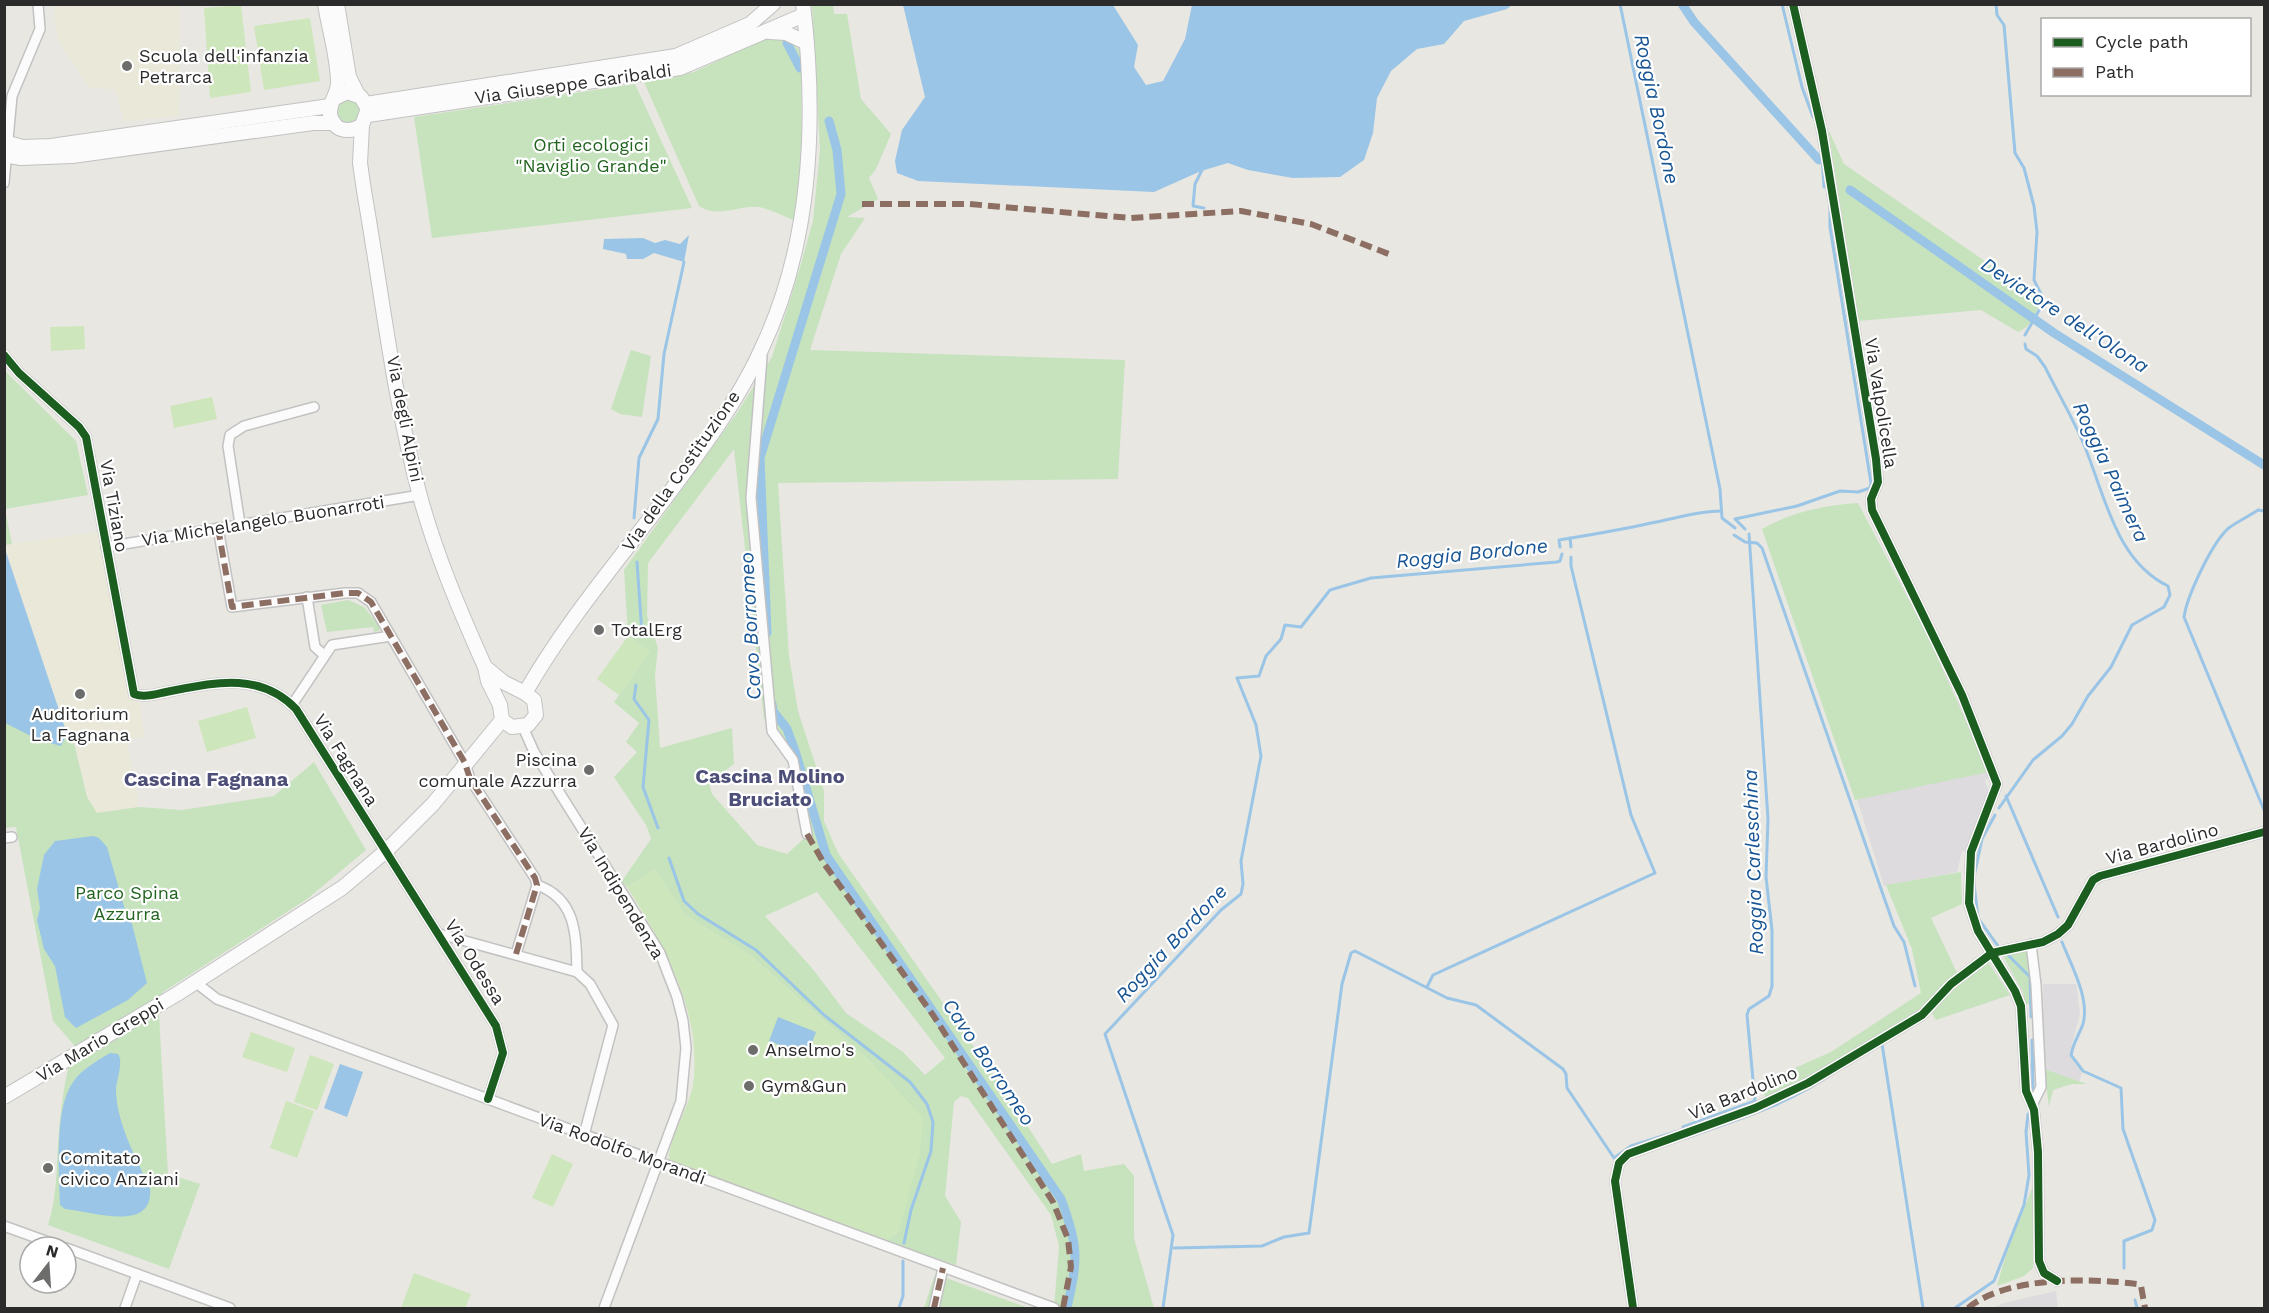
<svg xmlns="http://www.w3.org/2000/svg" width="2269" height="1313" font-family="'Work Sans',sans-serif">
<style>
.industrial{fill:#dddbdd}
.education{fill:#eae8d8}
.green{fill:#c6e3bd;fill-rule:evenodd}
.pitch{fill:#cee6bb}
.water{fill:#9ac5e6}
.lines{fill:none;stroke-linecap:round;stroke-linejoin:round}
.stream{stroke:#9ac5e6;stroke-width:3}
.canal{stroke:#9ac5e6;stroke-width:9}
.street-casing{stroke:#c2c2c2;stroke-width:12}
.secondary-casing{stroke:#c2c2c2;stroke-width:16}
.street{stroke:#fcfbfb;stroke-width:9}
.secondary{stroke:#fcfbfb;stroke-width:14}
.quiet{stroke:#8d6e63;stroke-width:6;stroke-dasharray:12 6;stroke-linecap:butt}
.cycleway-casing{stroke:#fff;stroke-width:11}
.cycleway{stroke:#1b5e20;stroke-width:8}
.poi-dot{fill:#6d6d6b;stroke:#fff;stroke-width:2}
.labels{text-anchor:middle;stroke-width:4.5;stroke-linejoin:round;paint-order:stroke}
.poi-label{font-size:18px;fill:#2b2b2b;stroke:#fff;text-anchor:start}
.street-label{font-size:18px;fill:#2b2b2b;stroke:#fff}
.park-label{font-size:18px;fill:#22641f;stroke:#fff}
.water-label{font-size:20px;font-style:italic;fill:#175494;stroke:#fff}
.neighbourhood-label{font-size:20px;font-weight:bold;fill:#4e4f79;stroke:#fff}
</style>
<rect width="100%" height="100%" fill="#e8e7e2"/>
<g class="industrial">
<polygon points="1990,771 1991,777 1985,780 1989,793 1966,852 1962,851 1957,872 1884,886 1857,799"/>
<polygon points="2043,984 2076,984 2080,1014 2069,1055 2082,1073 2079,1082 2044,1069"/>
<polygon points="2056,1291 2058,1308 1992,1308 2004,1303"/>
</g>
<g class="education">
<polygon points="54,5 180,5 179,116 124,121 115,89 89,88 61,44 56,31"/>
<polygon points="103,531 139,696 144,737 127,740 139,807 97,813 87,797 74,739 67,734 4,545"/>
</g>
<g class="green">
<path d="M812,5H833L834,14H847L861,99L891,134L876,169L869,178L878,199L847,217L865,218L841,254L810,350L1125,360L1118,479L778,483L789,656L798,711L824,791V821L838,853L1004,1090L1052,1164L1081,1154L1084,1171L1124,1164L1134,1176V1238L1154,1308H1054L1059,1246L1051,1215L968,1098L961,1096L954,1102L945,1196L961,1222L956,1265L886,1241L899,1231L873,1064L751,956L684,914L655,869L627,887L622,881L651,839L646,825L614,777L637,752L626,742L639,723L614,702L650,652L628,636L624,570L737,413L772,357L801,264L813,221L820,150ZM734,449L764,719H772L794,756L810,833L787,854L757,845L712,794L709,783L734,764L732,728L660,748L655,675L658,648L647,616L648,563ZM817,892L945,1058L925,1075L903,1052L846,1013L812,968L765,916Z"/>
<path d="M770,36L787,40L801,51L802,179L794,220C783,216 770,209 759,207C737,205 719,219 699,206L644,82L694,72Z"/>
<polygon points="635,84 692,208 432,238 414,117"/>
<circle cx="349" cy="111" r="13"/>
<path d="M1828,129L1844,164L2037,297L2040,301C2036,313 2031,327 2018,332L1981,310L1859,321Z"/>
<polygon points="631,350 651,356 642,417 620,414 611,409"/>
<polygon points="4,370 76,441 88,495 5,509 12,544 5,545"/>
<path d="M1858,503L1927,635L1989,772L1855,800L1762,529C1792,512 1824,505 1858,503Z"/>
<path d="M4,550L67,734L73,739L87,797L97,813L139,807L182,810L274,796L314,762L366,850L307,899L163,992L159,1015L168,1174L200,1184L169,1269L48,1225C58,1195 56,1164 59,1132C61,1102 66,1074 74,1045L53,1021L16,827L5,828Z"/>
<polygon points="348,600 364,607 380,627 379,631 374,632 373,627 327,632 321,605"/>
<polygon points="1961,872 1962,904 1931,918 1958,975 1947,982 1926,1007 1805,1081 1765,1099 1763,1082 1831,1052 1921,993 1912,949 1886,885"/>
<polygon points="2016,950 2030,951 2032,1004 2025,1004 2023,992 2004,958 2005,952"/>
<polygon points="1988,962 2010,995 1936,1020 1930,1010 1947,992"/>
<polygon points="2044,1069 2087,1084 2072,1084 2053,1090 2049,1107"/>
<polygon points="2033,1186 2033,1268 2024,1276 1997,1286 2006,1254"/>
<polygon points="935,1274 1028,1308 924,1308"/>
</g>
<g class="pitch">
<polygon points="241,5 251,92 210,98 204,8"/>
<polygon points="310,18 320,81 264,90 254,26"/>
<polygon points="84,326 85,349 51,351 50,327"/>
<polygon points="212,397 217,419 174,428 170,406"/>
<polygon points="628,636 650,652 619,695 597,679"/>
<polygon points="247,707 256,738 207,752 198,721"/>
<path d="M655,869L684,914L751,956L873,1064L923,1118L920,1153L899,1231L886,1241L669,1160C668,1139 689,1108 693,1085C703,1012 664,946 627,887Z"/>
<polygon points="251,1032 295,1048 287,1072 242,1057"/>
<polygon points="310,1055 334,1064 317,1110 294,1102"/>
<polygon points="286,1101 314,1111 297,1158 270,1148"/>
<polygon points="552,1154 573,1164 553,1207 532,1198"/>
<polygon points="414,1273 471,1294 465,1308 401,1308"/>
</g>
<g class="water">
<polygon points="903,5 1113,5 1138,45 1134,67 1146,85 1163,81 1185,39 1192,5 1512,5 1507,9 1464,21 1444,44 1417,49 1391,71 1377,98 1373,133 1364,160 1340,177 1293,178 1248,170 1228,163 1201,171 1154,192 918,181 897,173 895,161 902,130 925,97"/>
<polygon points="689,235 684,262 654,253 643,259 627,259 626,254 603,249 604,239 643,238 655,243 665,240 680,244"/>
<polygon points="5,549 67,734 61,746 39,740 5,723"/>
<polygon points="93,836 99,838 107,847 127,917 132,924 147,983 128,1000 76,1028 65,1017 55,966 44,949 37,920 40,908 37,889 44,855 55,841"/>
<polygon points="778,1017 816,1032 807,1056 769,1041"/>
<path d="M110,1053L118,1054C124,1063 116,1080 116,1091C117,1124 136,1158 150,1188C154,1233 94,1212 65,1209L60,1205C59,1172 54,1109 73,1082C82,1069 97,1061 110,1053Z"/>
<polygon points="340,1064 363,1072 347,1117 324,1108"/>
</g>
<g class="lines">
<g class="stream">
<polyline points="1620,4 1720,489 1722,518 1735,528"/>
<polyline points="1782,4 1802,87 1813,117"/>
<polyline points="1996,4 1997,15 2004,25 2015,153 2024,168 2034,206 2037,232 2034,280 2042,296 2042,305 2025,335"/>
<polyline points="1822,157 1824,187"/>
<polyline points="1202,170 1195,184 1193,206 1204,208"/>
<path d="M2264,511L2258,510C2249,516 2239,521 2230,527C2213,540 2187,596 2184,617L2264,810"/>
<polyline points="634,518 639,458 658,419 664,354 684,262"/>
<polyline points="1745,529 1735,519 1797,506 1840,491 1858,492 1870,488 1871,483 1830,227 1830,207"/>
<polyline points="1734,535 1745,542 1757,543 1762,548 1894,926 1904,942 1915,986"/>
<polyline points="1570,538 1571,547"/>
<path d="M1560,547L1559,540C1590,535 1620,530 1651,523C1674,519 1697,511 1721,511"/>
<polyline points="637,562 642,634"/>
<polyline points="636,685 634,699 649,720 643,787 658,828"/>
<polyline points="2006,796 2058,917"/>
<path d="M1999,808L2033,760L2062,736L2072,724L2088,696L2111,667L2132,625L2164,607L2170,595L2168,586C2114,560 2104,490 2082,440C2071,415 2057,391 2045,367L2037,356L2026,349L2025,344"/>
<polyline points="669,858 684,901 698,914 756,950 824,1015 910,1082 927,1104 933,1122 931,1151 911,1210 904,1243"/>
<polyline points="1975,872 1982,839 1995,815"/>
<polyline points="1974,884 1978,918 1998,946"/>
<path d="M2062,942C2071,965 2090,998 2083,1024C2079,1035 2073,1043 2071,1055L2083,1071L2121,1088L2123,1129L2155,1220L2152,1230L2124,1241V1268"/>
<polyline points="2007,954 2030,977 2031,1017"/>
<polyline points="1427,987 1433,975 1655,873 1631,815 1571,566 1571,557"/>
<polyline points="2032,1040 2033,1089"/>
<polyline points="1880,1045 1882,1044 1923,1308"/>
<polyline points="1683,1127 1755,1101 1747,1015 1749,1009 1769,996 1772,986 1772,930 1766,877 1768,819 1749,534"/>
<path d="M1688,1137C1743,1118 1787,1105 1836,1071"/>
<polyline points="1174,1248 1262,1246 1284,1237 1309,1233 1342,984 1351,953 1355,951 1447,998 1476,1005 1563,1069 1566,1074 1567,1088 1614,1158 1631,1146 1675,1132"/>
<polyline points="2135,1300 2137,1308"/>
<polyline points="899,1308 903,1296 903,1261"/>
<polyline points="1163,1308 1173,1235 1105,1034 1221,910 1241,894 1243,884 1241,861 1261,756 1256,725 1237,678 1259,676 1266,656 1281,639 1285,625 1301,627 1330,590 1371,578 1557,562 1560,561 1562,554"/>
<polyline points="1955,1308 1994,1281 2024,1205 2029,1175 2026,1132 2028,1114"/>
</g>
<g class="canal">
<polyline points="1682,4 1694,22 1819,160"/>
<polyline points="787,43 800,68"/>
<polyline points="1850,190 2054,333 2264,465"/>
<polyline points="767,633 760,458 841,194 837,150 829,121"/>
<path d="M772,704L773,711L787,729L796,754L826,855L1061,1199C1079,1247 1078,1259 1067,1308"/>
</g>
<defs>
<g id="street">
<polyline points="1793,4 1822,131 1876,459 1878,482 1871,499 1872,510 1962,695 1997,784 1971,852 1969,903 1978,931 2015,991 2021,1006 2026,1091 2034,1110 2038,1152 2039,1261 2044,1273 2057,1281"/>
<polyline points="4,183 12,96 40,29 38,4"/>
<path d="M4,355L19,373L79,427L86,437L134,694C144,698 156,694 166,692C213,683 259,671 296,709L496,1026L503,1053L488,1099"/>
<polyline points="762,357 751,498 772,731 793,760 807,834"/>
<polyline points="240,524 228,446 230,435 244,426 314,407"/>
<polyline points="218,528 232,607 345,593 358,593 371,602 465,763 470,779 535,878 537,885 516,954"/>
<polyline points="106,547 420,495"/>
<polyline points="307,597 315,647 324,655"/>
<polyline points="292,705 332,645 391,636"/>
<polyline points="523,727 534,752 660,953 677,997 683,1021 686,1048 681,1101 604,1308"/>
<polyline points="4,838 12,837"/>
<path d="M537,885C577,899 576,936 577,972"/>
<polyline points="440,934 577,972 590,984 613,1025 584,1135"/>
<polyline points="2031,944 2036,985 2041,1087 2032,1105"/>
<polyline points="195,982 217,999 1054,1308"/>
<polyline points="4,1226 62,1247"/>
<polyline points="66,1248 230,1308"/>
<polyline points="125,1308 137,1274"/>
<polyline points="934,1308 943,1268"/>
<polyline points="1633,1308 1615,1181 1619,1163 1628,1154 1755,1108 1808,1083 1922,1015 1951,984 1992,953 2043,942 2058,934 2068,925 2093,880 2100,876 2264,832"/>
</g>
<g id="secondary">
<path d="M325,4C329,30 338,57 338,83C338,95 326,106 331,118C336,132 351,133 362,125L368,109L361,97L347,92L335,98"/>
<polyline points="337,4 349,77 358,95"/>
<polyline points="770,32 786,33 807,43"/>
<polyline points="366,104 676,56 750,24 773,4"/>
<polyline points="368,115 680,68 804,15"/>
<path d="M362,125L360,163L364,191C382,293 393,397 420,496C436,555 460,611 485,667L488,681L500,705L502,720L512,727L528,725L536,715L534,700L525,693L503,682L485,667"/>
<polyline points="4,142 23,147 51,146 330,106"/>
<polyline points="4,155 21,158 72,156 313,123 334,123"/>
<path d="M525,693C573,609 639,537 695,458C719,425 744,388 761,350C812,243 817,121 803,4"/>
<polyline points="4,1097 177,994 342,888 386,851 433,804 502,720"/>
</g>
</defs>
<use href="#street" class="street-casing"/>
<use href="#secondary" class="secondary-casing"/>
<use href="#street" class="street"/>
<use href="#secondary" class="secondary"/>
<g class="quiet">
<polyline points="862,204 969,204 1130,218 1241,211 1311,224 1394,256"/>
<polyline points="218,528 232,607 345,593 358,593 371,602 465,763 470,779 535,878 537,885 516,954"/>
<polyline points="807,834 825,865 933,1015 1053,1202 1068,1239 1071,1267 1063,1308"/>
<polyline points="934,1308 943,1268"/>
<path d="M1968,1308C2007,1276 2089,1278 2137,1284L2141,1286L2145,1308"/>
</g>
<defs>
<g id="cycleway">
<polyline points="1793,4 1822,131 1876,459 1878,482 1871,499 1872,510 1962,695 1997,784 1971,852 1969,903 1978,931 2015,991 2021,1006 2026,1091 2034,1110 2038,1152 2039,1261 2044,1273 2057,1281"/>
<path d="M4,355L19,373L79,427L86,437L134,694C144,698 156,694 166,692C213,683 259,671 296,709L496,1026L503,1053L488,1099"/>
<polyline points="1633,1308 1615,1181 1619,1163 1628,1154 1755,1108 1808,1083 1922,1015 1951,984 1992,953 2043,942 2058,934 2068,925 2093,880 2100,876 2264,832"/>
</g>
</defs>
<use href="#cycleway" class="cycleway-casing"/>
<use href="#cycleway" class="cycleway"/>
</g>
<g class="poi-dot">
<circle cx="127" cy="66" r="6"/>
<circle cx="599" cy="630" r="6"/>
<circle cx="80" cy="694" r="6"/>
<circle cx="589" cy="770" r="6"/>
<circle cx="753" cy="1050" r="6"/>
<circle cx="749" cy="1086" r="6"/>
<circle cx="48" cy="1168" r="6"/>
</g>
<g class="labels">
<g class="poi-label">
<text x="139" y="62">Scuola dell'infanzia<tspan x="139" dy="21">Petrarca</tspan></text>
<text x="611" y="636">TotalErg</text>
<text x="80" y="720" text-anchor="middle">Auditorium<tspan x="80" dy="21">La Fagnana</tspan></text>
<text x="577" y="766" text-anchor="end">Piscina<tspan x="577" dy="21">comunale Azzurra</tspan></text>
<text x="765" y="1056">Anselmo's</text>
<text x="761" y="1092">Gym&amp;Gun</text>
<text x="60" y="1164">Comitato<tspan x="60" dy="21">civico Anziani</tspan></text>
</g>
<g class="street-label">
<text transform="translate(573 84) rotate(-8)" y="6">Via Giuseppe Garibaldi</text>
<text transform="translate(1881 403) rotate(81)" y="6">Via Valpolicella</text>
<text transform="translate(405 419) rotate(79)" y="6">Via degli Alpini</text>
<text transform="translate(681 471) rotate(-55)" y="6">Via della Costituzione</text>
<text transform="translate(114 506) rotate(80)" y="6">Via Tiziano</text>
<text transform="translate(263 521) rotate(-9)" y="6">Via Michelangelo Buonarroti</text>
<text transform="translate(346 760) rotate(58)" y="6">Via Fagnana</text>
<text transform="translate(2162 844) rotate(-15)" y="6">Via Bardolino</text>
<text transform="translate(621 893) rotate(59)" y="6">Via Indipendenza</text>
<text transform="translate(475 962) rotate(58)" y="6">Via Odessa</text>
<text transform="translate(100 1040) rotate(-31)" y="6">Via Mario Greppi</text>
<text transform="translate(1743 1093) rotate(-22)" y="6">Via Bardolino</text>
<text transform="translate(622 1149) rotate(20)" y="6">Via Rodolfo Morandi</text>
</g>
<g class="park-label">
<text x="591" y="151">Orti ecologici<tspan x="591" dy="21">"Naviglio Grande"</tspan></text>
<text x="127" y="899">Parco Spina<tspan x="127" dy="21">Azzurra</tspan></text>
</g>
<g class="water-label">
<text transform="translate(1657 109) rotate(78)" y="7">Roggia Bordone</text>
<text transform="translate(2065 315) rotate(33)" y="7">Deviatore dell'Olona</text>
<text transform="translate(2111 472) rotate(65)" y="7">Roggia Paimera</text>
<text transform="translate(1472 553) rotate(-6)" y="7">Roggia Bordone</text>
<text transform="translate(750 626) rotate(-93)" y="7">Cavo Borromeo</text>
<text transform="translate(1753 862) rotate(-92)" y="7">Roggia Carleschina</text>
<text transform="translate(1171 943) rotate(-47)" y="7">Roggia Bordone</text>
<text transform="translate(989 1062) rotate(56)" y="7">Cavo Borromeo</text>
</g>
<g class="neighbourhood-label">
<text x="770" y="783">Cascina Molino<tspan x="770" dy="23">Bruciato</tspan></text>
<text x="206" y="786">Cascina Fagnana</text>
</g>
</g>
<rect width="2269" height="1313" fill="none" stroke="#2b2b2b" stroke-width="12"/>
<rect x="2041" y="18" width="210" height="78" fill="#ffffff" stroke="#aaaaaa" stroke-width="1.5"/>
<rect x="2053" y="38" width="30" height="9" fill="#1b5e20" stroke="#aaaaaa" stroke-width="1.5"/>
<text x="2095" y="48" font-size="18" fill="#2b2b2b">Cycle path</text>
<rect x="2053" y="68" width="30" height="9" fill="#8d6e63" stroke="#aaaaaa" stroke-width="1.5"/>
<text x="2095" y="78" font-size="18" fill="#2b2b2b">Path</text>
<g transform="translate(48 1265) rotate(17)"><circle r="28" fill="#ffffff" stroke="#aaaaaa" stroke-width="1.5"/>
<path d="M0-4.5L10 22L0 15L-10 22Z" fill="#6d6d6b"/>
<text y="-9" font-size="16" font-weight="bold" text-anchor="middle" fill="#2b2b2b">N</text>
</g>
</svg>
